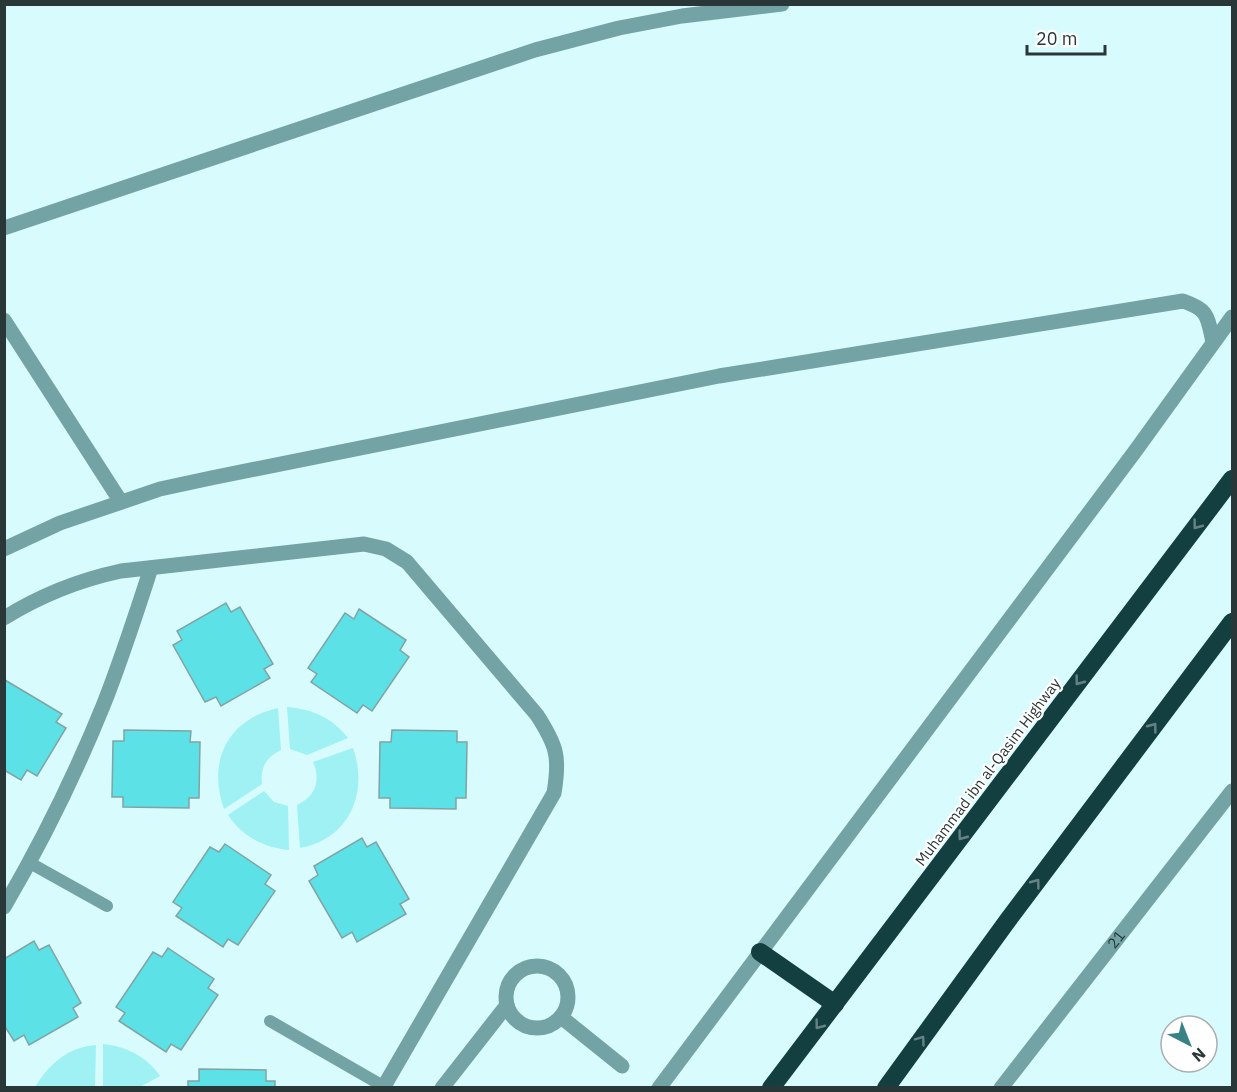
<svg xmlns="http://www.w3.org/2000/svg" width="1237" height="1092" font-family="'IBM Plex Sans',sans-serif">
<style>
.green{fill:#9ff1f4}
.building{fill:#5ce1e7;stroke:#82a3a4;stroke-width:1.5}
.lines{fill:none;stroke-linecap:round;stroke-linejoin:round}
.service{stroke:#73a3a5;stroke-width:12}
.minor{stroke:#73a3a5;stroke-width:15}
.tertiary{stroke:#73a3a5;stroke-width:15}
.motorway{stroke:#143f40;stroke-width:18}
.oneway{stroke:#668283}
.labels{text-anchor:middle;stroke-width:4.5;stroke-linejoin:round;paint-order:stroke}
.street-label{font-size:15px;fill:#293738;stroke:#fff}
</style>
<rect width="100%" height="100%" fill="#d8fbfd"/>
<g class="green">
<path d="M287,707C313,709 332,718 348,738L307,755L290,749Z"/>
<path d="M278,708L281,750C266,757 260,768 262,784L224,809C207,761 228,719 278,708Z"/>
<path d="M353,748C369,793 349,839 300,848L297,805C316,796 321,780 313,762Z"/>
<path d="M264,791L274,802L288,806L289,850C263,847 243,837 228,815Z"/>
<path d="M103,1044C126,1046 147,1057 160,1076L140,1087H103Z"/>
<path d="M96,1045L95,1087H35C49,1064 68,1047 96,1045Z"/>
</g>
<g class="building">
<polygon points="226,603 231,612 240,607 273,664 264,669 270,678 221,706 216,697 205,702 173,645 182,640 177,631"/>
<polygon points="359,609 406,640 400,650 409,657 372,711 363,705 357,713 311,682 317,674 308,668 345,613 354,619"/>
<polygon points="5,680 62,714 56,722 66,728 37,776 27,770 21,780 4,770"/>
<polygon points="124,730 191,731 190,742 200,742 199,798 189,798 189,808 123,807 123,797 112,797 113,741 124,741"/>
<polygon points="392,730 457,731 457,742 467,742 466,798 456,798 456,809 390,808 390,798 379,798 380,742 391,742"/>
<polygon points="362,838 367,847 376,842 409,899 400,904 406,914 357,942 352,932 342,938 309,881 318,875 314,866"/>
<polygon points="225,844 271,875 265,884 275,891 238,945 228,939 223,947 176,916 182,908 173,902 210,847 219,852"/>
<polygon points="34,941 39,950 49,945 81,1003 73,1008 78,1017 29,1045 24,1035 14,1041 4,1025 4,959"/>
<polygon points="168,948 214,979 208,988 218,995 181,1050 171,1044 166,1052 119,1021 125,1013 116,1007 153,952 162,957"/>
<polygon points="199,1069 266,1070 266,1081 275,1081 275,1088 188,1088 188,1081 199,1081"/>
</g>
<g class="lines">
<g class="service">
<polyline points="30,863 107,906"/>
<polyline points="270,1021 383,1086"/>
</g>
<g class="minor">
<polyline points="4,228 535,50 619,28 682,16 782,4"/>
<polyline points="4,320 121,502"/>
<path d="M4,549L60,523L160,489L211,478L719,376L1183,301C1209,310 1207,316 1213,342"/>
<path d="M4,618C41,595 79,580 121,571L364,544L386,549L407,562L537,715C557,746 560,757 554,793L383,1088"/>
<path d="M4,907C42,842 75,775 103,706C121,661 136,614 151,568"/>
<circle cx="537" cy="997" r="31"/>
<polyline points="561,1017 622,1066"/>
<polyline points="442,1088 507,1005"/>
<path id="s1" d="M1001,1088L1232,791"/>
</g>
<polyline class="tertiary" points="659,1088 1136,450 1232,317"/>
<g class="motorway">
<polyline points="760,952 835,1004"/>
<polyline points="771,1088 1232,479"/>
<polyline points="886,1088 1008,920 1232,622"/>
</g>
</g>
<defs><path id="oneway-chevron" d="M-2-3.5L2.5 0L-2 3.5" fill="none" stroke-width="1.6" stroke-linecap="round" stroke-linejoin="round" transform="scale(1.5)"/></defs>
<g class="oneway">
<use href="#oneway-chevron" transform="translate(1197 525) rotate(127)"/>
<use href="#oneway-chevron" transform="translate(1079 681) rotate(127)"/>
<use href="#oneway-chevron" transform="translate(1153 727) rotate(-53)"/>
<use href="#oneway-chevron" transform="translate(962 836) rotate(127)"/>
<use href="#oneway-chevron" transform="translate(1036 883) rotate(-53)"/>
<use href="#oneway-chevron" transform="translate(819 1025) rotate(127)"/>
<use href="#oneway-chevron" transform="translate(921 1040) rotate(-54)"/>
</g>
<g class="labels">
<g class="street-label">
<text transform="translate(988 772) rotate(-53)" y="5">Muhammad ibn al-Qasim Highway</text>
<text dy="5" stroke="none"><textPath href="#s1" startOffset="188">21</textPath></text>
</g>
</g>
<rect width="1237" height="1092" fill="none" stroke="#293738" stroke-width="12"/>
<g transform="translate(1189 1044) rotate(138)"><circle r="28" fill="#ffffff" stroke="#a9afaf" stroke-width="1.5"/>
<path d="M0-4.5L10 22L0 15L-10 22Z" fill="#388184"/>
<text y="-9" font-size="16" font-weight="bold" text-anchor="middle" fill="#293738">N</text>
</g>
<path d="M1027 45v9h78v-9" fill="none" stroke="#293738" stroke-width="3"/>
<text x="1036" y="45" font-size="18" fill="#293738" stroke="#ffffff" stroke-width="4.5" paint-order="stroke">20 m</text>
</svg>
